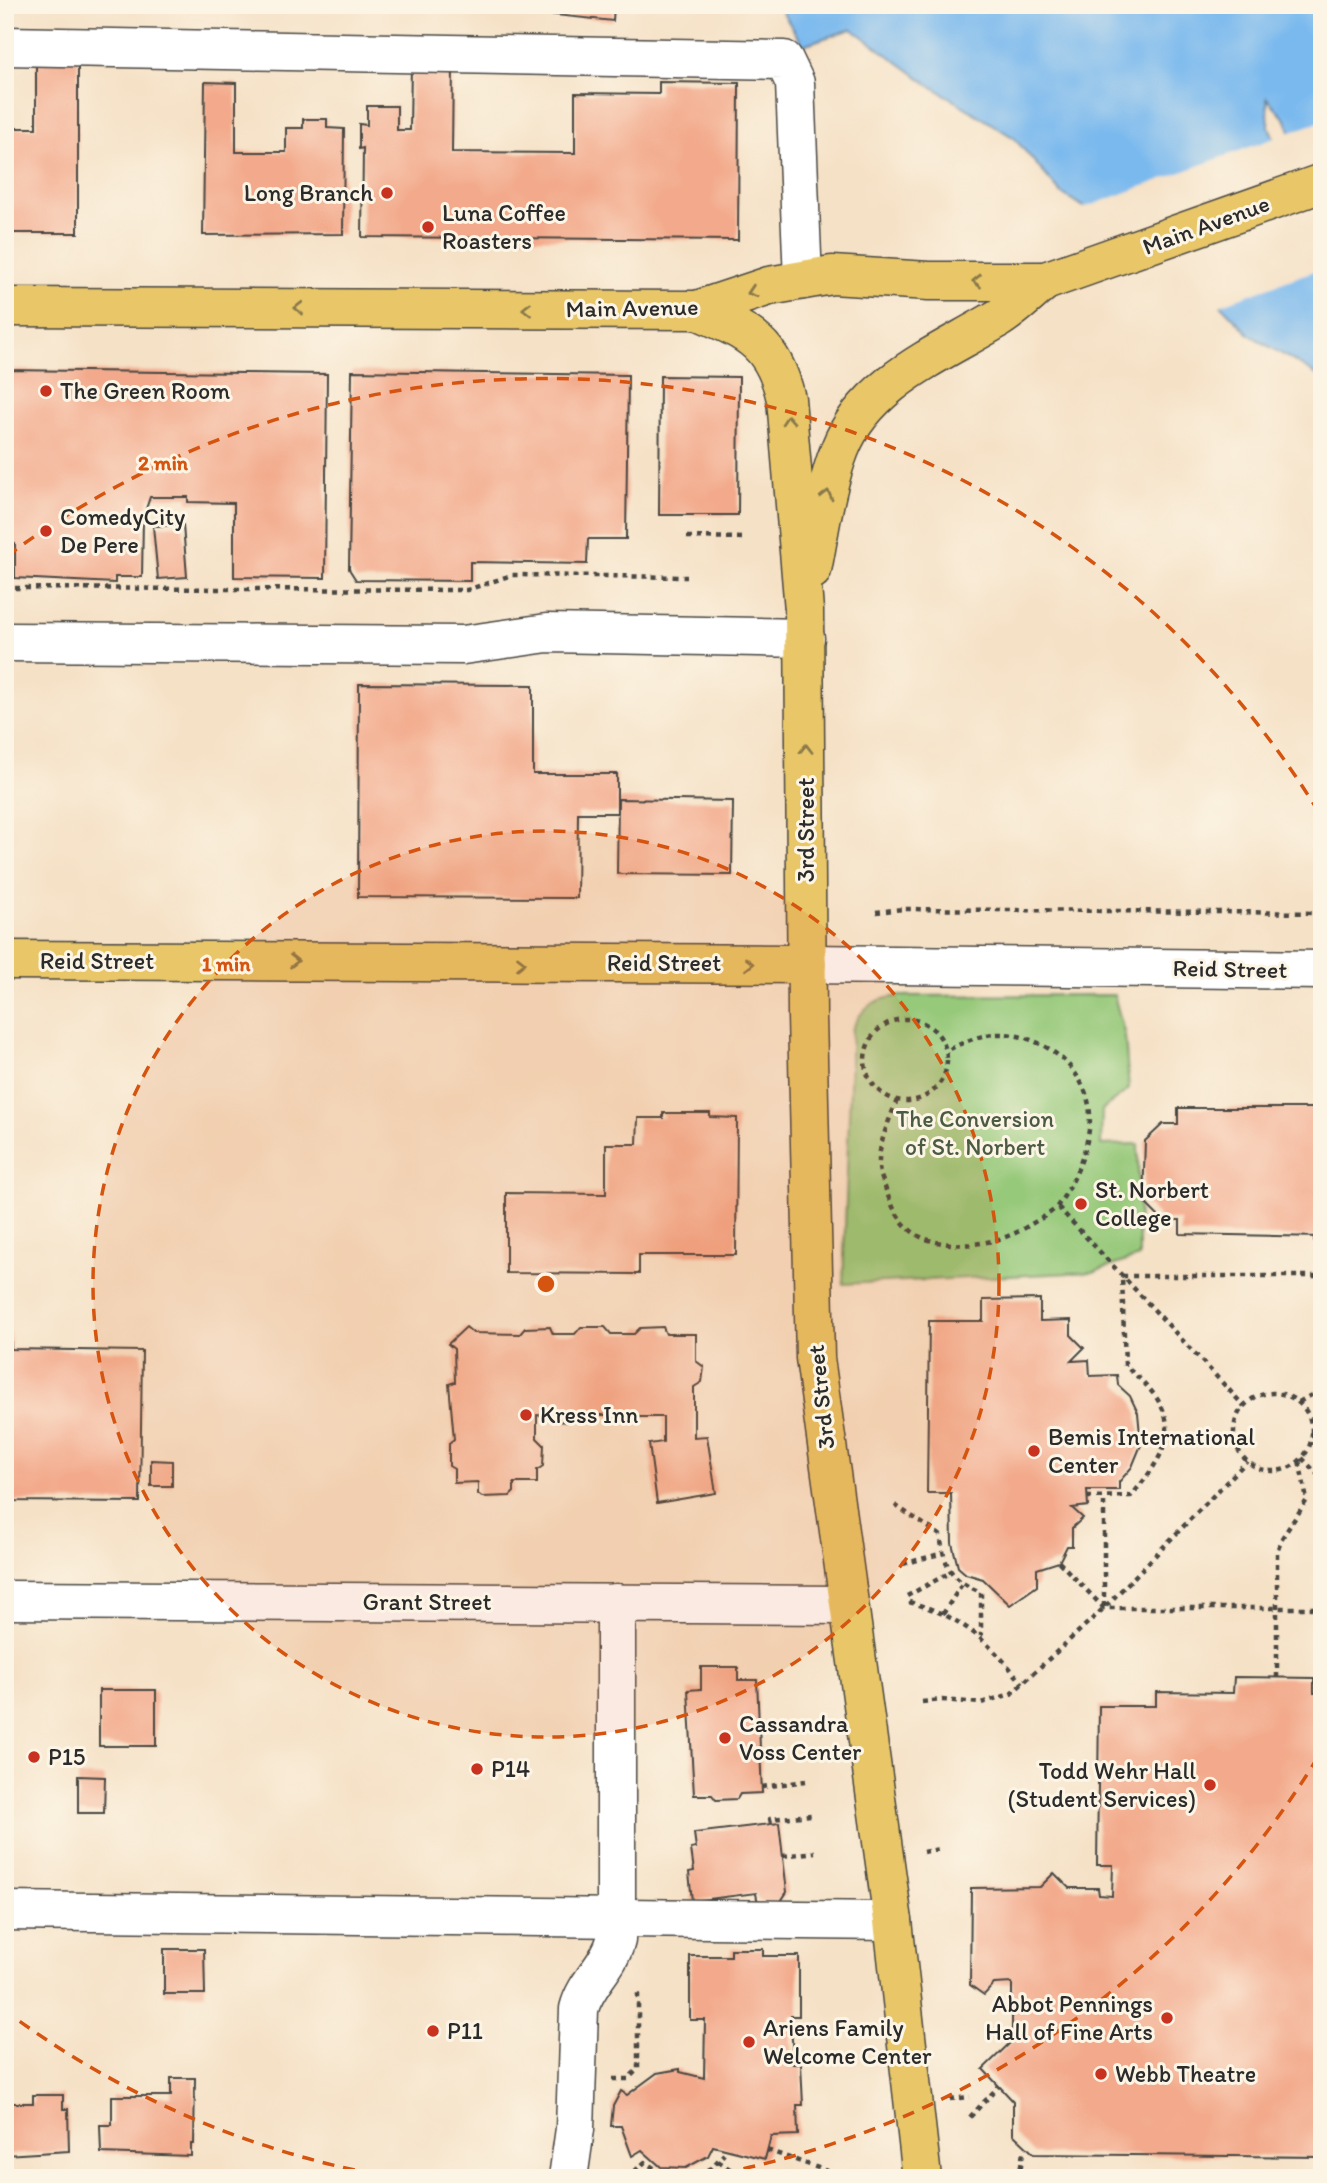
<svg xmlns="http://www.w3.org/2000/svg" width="1327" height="2183" font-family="Itim,sans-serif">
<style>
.green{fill:#97c97a;stroke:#617a52;stroke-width:2}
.water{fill:#7ab9ee;stroke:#52728c;stroke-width:2}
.pier{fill:#f5e1c6}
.building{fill:#f3aa8c}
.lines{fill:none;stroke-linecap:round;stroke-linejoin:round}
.minor-casing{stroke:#494642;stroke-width:41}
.major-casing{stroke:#494642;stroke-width:41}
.path{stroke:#494642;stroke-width:4.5;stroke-dasharray:5 5;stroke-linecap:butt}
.minor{stroke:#fff;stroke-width:38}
.major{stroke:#e9c769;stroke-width:38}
.oneway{stroke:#8a794a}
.ring{fill:none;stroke:#d5540f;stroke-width:3.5;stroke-dasharray:12 9}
.poi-dot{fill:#c8321e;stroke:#fcf5e5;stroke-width:2.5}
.labels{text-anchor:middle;stroke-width:6;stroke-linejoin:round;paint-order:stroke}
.poi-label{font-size:24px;fill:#2b2b2b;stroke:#fcf5e5;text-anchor:start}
.street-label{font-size:24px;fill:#2b2b2b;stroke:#fcf5e5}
.park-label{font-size:24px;fill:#4b5a43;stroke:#fcf5e5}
.centre{fill:#d5540f;stroke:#fcf5e5;stroke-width:3.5}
.ring-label{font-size:21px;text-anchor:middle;font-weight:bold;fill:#d5540f;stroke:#fcf5e5;stroke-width:6;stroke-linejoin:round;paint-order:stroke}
</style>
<rect width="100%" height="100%" fill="#fcf5e5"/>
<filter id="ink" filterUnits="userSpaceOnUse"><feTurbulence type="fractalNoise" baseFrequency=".0143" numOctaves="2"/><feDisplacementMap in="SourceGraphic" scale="14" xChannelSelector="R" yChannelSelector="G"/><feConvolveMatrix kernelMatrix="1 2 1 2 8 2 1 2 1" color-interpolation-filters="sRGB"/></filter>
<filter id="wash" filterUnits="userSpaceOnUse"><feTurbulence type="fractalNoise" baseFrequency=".00686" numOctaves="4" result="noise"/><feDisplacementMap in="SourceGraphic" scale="28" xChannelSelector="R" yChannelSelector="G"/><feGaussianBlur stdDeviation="1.57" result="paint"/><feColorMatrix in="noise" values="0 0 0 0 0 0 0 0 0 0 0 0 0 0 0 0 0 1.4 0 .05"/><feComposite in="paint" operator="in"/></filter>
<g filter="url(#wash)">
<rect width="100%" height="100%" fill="#f5e1c6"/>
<path class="green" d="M1114,995L1125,1036L1129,1089L1102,1110L1101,1145L1138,1144L1139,1257L1093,1272L843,1284L852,1030C862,1007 873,999 899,996Z"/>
<polygon class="water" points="778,5 1322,5 1322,214 1286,120 1267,98 1269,126 1322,262 1322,378 1250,335 1204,287 1125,232 1061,193 1014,138 928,84 852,29 803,45"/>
<g class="pier">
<polygon points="1322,121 1322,217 1288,133"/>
<polygon points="1277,137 1322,252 1322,268 1217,306 1202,290 1081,209"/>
</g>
<g id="blocks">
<g class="building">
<polygon points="459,5 614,5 613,21"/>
<polygon points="36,59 78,59 78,233 5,233 5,128 36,128"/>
<polygon points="411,63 453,63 452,152 575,153 575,93 659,94 659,82 739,83 738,240 362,237 363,148 359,149 359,124 367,125 367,106 397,106 397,130 410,130"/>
<polygon points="205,82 236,83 236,152 286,152 286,128 303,128 303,119 327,119 327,128 344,129 343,234 203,235"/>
<polygon points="5,370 327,374 325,578 234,577 234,503 188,502 188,497 150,497 143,518 142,577 115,577 115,583 15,578 15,544 5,544"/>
<polygon points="352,371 628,375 626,539 588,539 587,564 470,562 470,581 356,580 349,569"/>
<polygon points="660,376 739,377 738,515 659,515"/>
<polygon points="183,525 187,577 158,579 153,526"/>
<polygon points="359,684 533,685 533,774 617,774 617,813 578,813 577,898 358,897"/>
<polygon points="618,799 733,801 732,875 617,874"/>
<polygon points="1178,1108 1322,1108 1322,1237 1180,1234 1180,1220 1162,1220 1143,1201 1145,1141 1163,1124 1178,1124"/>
<polygon points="663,1113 710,1113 710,1117 737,1118 736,1255 639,1255 639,1274 506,1273 506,1193 606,1194 606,1144 637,1144 638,1118 663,1118"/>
<polygon points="1040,1299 1040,1321 1071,1320 1071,1335 1084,1348 1071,1361 1089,1360 1090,1376 1117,1375 1118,1385 1130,1396 1138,1413 1141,1445 1132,1467 1119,1482 1119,1490 1087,1490 1088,1506 1072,1508 1083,1518 1072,1528 1072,1546 1067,1546 1059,1562 1037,1569 1037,1586 1010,1605 983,1579 966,1574 958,1567 952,1543 951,1493 927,1493 929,1321 983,1321 983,1300"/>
<polygon points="466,1327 473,1333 520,1334 525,1328 550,1327 553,1334 575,1334 581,1327 605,1327 611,1334 634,1334 640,1328 663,1327 666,1334 696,1334 696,1361 704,1367 702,1382 694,1387 694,1437 707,1436 716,1493 657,1503 649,1444 663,1442 663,1417 636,1417 634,1420 612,1419 608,1415 583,1415 575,1422 553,1421 550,1416 537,1415 537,1438 544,1445 543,1466 537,1470 537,1483 514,1483 514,1492 510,1496 482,1497 478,1494 478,1482 454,1483 454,1469 449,1466 449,1443 454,1439 449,1384 455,1382 454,1349 448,1344"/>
<polygon points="5,1332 10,1332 11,1349 142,1351 140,1502 5,1501"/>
<polygon points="151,1460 172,1461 172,1486 151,1486"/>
<polygon points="701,1667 738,1667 738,1680 757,1680 762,1793 740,1794 737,1799 716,1800 712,1795 694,1795 688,1690 701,1689"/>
<polygon points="1234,1677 1314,1678 1314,1693 1322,1693 1322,2157 1034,2154 1013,2134 1013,2101 983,2069 1012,2041 1012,1983 994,1984 984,1995 970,1985 971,1888 1040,1887 1054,1873 1069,1888 1098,1888 1099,1895 1112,1896 1113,1865 1097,1865 1099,1706 1156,1706 1156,1692 1233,1693"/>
<rect x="99" y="1690" width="57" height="56"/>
<polygon points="78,1776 105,1777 104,1813 78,1813"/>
<polygon points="779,1823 787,1892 781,1901 764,1904 757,1899 756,1893 692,1901 689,1872 694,1871 691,1849 696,1848 694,1833"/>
<polygon points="164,1949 204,1949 205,1994 164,1994"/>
<polygon points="731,1949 763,1949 763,1956 799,1956 799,2016 791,2016 793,2064 801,2064 803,2105 797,2105 798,2135 771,2136 765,2159 713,2146 708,2156 686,2168 661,2167 642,2150 632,2156 621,2126 611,2126 613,2106 621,2091 627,2095 657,2073 680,2069 680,2072 704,2078 705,2020 690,2020 690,1956 731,1956"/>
<polygon points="171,2078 195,2078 194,2144 191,2144 191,2156 101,2153 100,2125 112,2125 112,2096 171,2096"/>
<polygon points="33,2095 63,2095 63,2109 68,2109 69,2151 5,2155 5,2103 33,2103"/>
</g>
</g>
</g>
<g filter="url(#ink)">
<use href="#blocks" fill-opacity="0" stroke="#494642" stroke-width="2"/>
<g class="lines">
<defs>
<g id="minor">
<polyline points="5,46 784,60 795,83 803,280"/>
<polyline points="5,642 463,645 547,633 805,638"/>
<polyline points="807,964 1322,970"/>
<polyline points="5,1600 849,1605"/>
<polyline points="5,1911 893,1921"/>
<path d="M568,2178L575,2129L579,2009C586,1982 609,1967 616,1940V1603"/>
</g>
<g id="major">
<polyline points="5,307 697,310 769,286 832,275 929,281 1045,281 1322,183"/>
<path d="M697,310C747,332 773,341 786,399L804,610L807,1016L815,1358L893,1921L922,2178"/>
<path d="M812,570C820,530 825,487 840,449C866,382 942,353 999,318C1015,308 1030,293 1045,281"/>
<polyline points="5,960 807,964"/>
</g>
</defs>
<use href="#minor" class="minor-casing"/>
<use href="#major" class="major-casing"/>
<g class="path">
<polyline points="687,537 747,538"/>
<polyline points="5,588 467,590 512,575 687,577"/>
<polyline points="876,912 903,909 1322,913"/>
<circle cx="906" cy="1060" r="41"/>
<path d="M897,1100C889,1121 878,1144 879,1166C879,1173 883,1181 885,1187C891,1207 904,1232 926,1239C958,1250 1000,1244 1028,1226C1037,1220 1052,1214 1058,1205C1075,1182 1090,1145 1090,1116C1089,1068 1040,1032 996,1034C978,1035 962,1043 946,1051"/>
<polyline points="1318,1108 1320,1008"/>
<polyline points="1058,1207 1244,1406"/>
<polyline points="1315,1237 1320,1275 1318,1393"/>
<circle cx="1273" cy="1432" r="39"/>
<polyline points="1299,1402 1322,1389"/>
<polyline points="1312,1436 1322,1435"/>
<polyline points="1302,1458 1322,1479"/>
<path d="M1087,1497L1131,1496C1178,1442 1182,1412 1125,1366L1122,1276H1322"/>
<path d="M895,1505L940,1535C945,1567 950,1580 981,1592V1636"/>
<polyline points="1059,1562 1104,1608 1322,1608"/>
<polyline points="903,1564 943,1553"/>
<polyline points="907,1596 951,1572"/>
<path d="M909,1602C962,1616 989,1642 1023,1684"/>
<polyline points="1104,1607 1104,1497"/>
<polyline points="943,1614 962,1584"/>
<polyline points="1277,1678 1277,1551 1282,1538 1307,1500 1299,1460"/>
<polyline points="922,1702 942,1700 981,1703 1011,1694 1104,1608 1247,1461"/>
<polyline points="762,1787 806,1781"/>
<polyline points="771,1823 770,1819 811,1815"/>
<polyline points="923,1852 939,1849"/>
<polyline points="783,1856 815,1852"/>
<polyline points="613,2079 628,2079 638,2069 638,1993"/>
<polyline points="950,2099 970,2097"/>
<polyline points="970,2117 999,2086"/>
<polyline points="767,2150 847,2178"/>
<polyline points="718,2161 743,2178"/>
<polyline points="627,2178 645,2162 666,2176 685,2178"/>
<polyline points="689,2178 711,2168 724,2154"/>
<polyline points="1019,2178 1023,2152"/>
</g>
<use href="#minor" class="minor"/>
<use href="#major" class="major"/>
</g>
<defs><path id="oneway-chevron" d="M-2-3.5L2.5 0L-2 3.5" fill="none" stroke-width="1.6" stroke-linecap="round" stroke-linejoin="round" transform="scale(1.75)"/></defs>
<g class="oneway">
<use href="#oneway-chevron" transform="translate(977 281) rotate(180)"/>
<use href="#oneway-chevron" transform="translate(752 292) rotate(162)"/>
<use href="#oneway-chevron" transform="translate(299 308) rotate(-180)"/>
<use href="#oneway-chevron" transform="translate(527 309) rotate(-180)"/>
<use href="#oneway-chevron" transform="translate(788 420) rotate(-94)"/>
<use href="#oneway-chevron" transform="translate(827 495) rotate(-76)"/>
<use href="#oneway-chevron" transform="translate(806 749) rotate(-90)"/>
<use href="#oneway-chevron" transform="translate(294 961)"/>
<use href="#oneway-chevron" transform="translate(521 963)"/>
<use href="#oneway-chevron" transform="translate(749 964)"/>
</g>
</g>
<circle cx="546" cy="1284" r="453" fill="#d5540f" fill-opacity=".12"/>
<g class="ring">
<circle cx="546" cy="1284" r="453"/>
<path d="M1318 1757A906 906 0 0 1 696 2178M396 2178A906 906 0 0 1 7 2012M7 556A906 906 0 0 1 1318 811"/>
</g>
<g class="poi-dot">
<circle cx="387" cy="193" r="7"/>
<circle cx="428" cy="227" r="7"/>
<circle cx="46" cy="391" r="7"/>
<circle cx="46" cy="531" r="7"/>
<circle cx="1081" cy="1204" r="7"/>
<circle cx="526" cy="1415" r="7"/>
<circle cx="1034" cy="1451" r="7"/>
<circle cx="725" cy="1738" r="7"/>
<circle cx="34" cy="1757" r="7"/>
<circle cx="477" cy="1769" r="7"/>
<circle cx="1210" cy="1785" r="7"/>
<circle cx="1167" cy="2018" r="7"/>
<circle cx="433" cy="2031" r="7"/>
<circle cx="749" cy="2042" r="7"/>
<circle cx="1101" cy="2074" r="7"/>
</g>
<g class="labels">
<g class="poi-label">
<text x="373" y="201" text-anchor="end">Long Branch</text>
<text x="442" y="221">Luna Coffee<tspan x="442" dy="28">Roasters</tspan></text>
<text x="60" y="399">The Green Room</text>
<text x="60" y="525">ComedyCity<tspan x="60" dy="28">De Pere</tspan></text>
<text x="1095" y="1198">St. Norbert<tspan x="1095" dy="28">College</tspan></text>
<text x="540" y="1423">Kress Inn</text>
<text x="1048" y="1445">Bemis International<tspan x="1048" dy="28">Center</tspan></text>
<text x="739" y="1732">Cassandra<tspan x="739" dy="28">Voss Center</tspan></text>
<text x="48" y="1765">P15</text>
<text x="491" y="1777">P14</text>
<text x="1196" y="1779" text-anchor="end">Todd Wehr Hall<tspan x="1196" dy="28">(Student Services)</tspan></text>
<text x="1153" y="2012" text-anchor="end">Abbot Pennings<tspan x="1153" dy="28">Hall of Fine Arts</tspan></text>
<text x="763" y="2036">Ariens Family<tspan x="763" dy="28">Welcome Center</tspan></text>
<text x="447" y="2039">P11</text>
<text x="1115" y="2082">Webb Theatre</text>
</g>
<g class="street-label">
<text transform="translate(1206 225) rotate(-20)" y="8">Main Avenue</text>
<text transform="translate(632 308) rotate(-1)" y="8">Main Avenue</text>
<text transform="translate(806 830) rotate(-90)" y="8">3rd Street</text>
<text x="97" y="969">Reid Street</text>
<text x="664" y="971">Reid Street</text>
<text transform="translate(1230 969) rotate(1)" y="8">Reid Street</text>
<text transform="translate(821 1397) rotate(-96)" y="8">3rd Street</text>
<text x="427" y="1610">Grant Street</text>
</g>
<g class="park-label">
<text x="975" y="1127">The Conversion<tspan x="975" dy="28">of St. Norbert</tspan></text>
</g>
</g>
<circle cx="546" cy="1284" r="10" class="centre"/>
<g class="ring-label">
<text x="163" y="470">2 min</text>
<text x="226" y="971">1 min</text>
</g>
<rect width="1327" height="2183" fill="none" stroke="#fcf5e5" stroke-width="28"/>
</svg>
